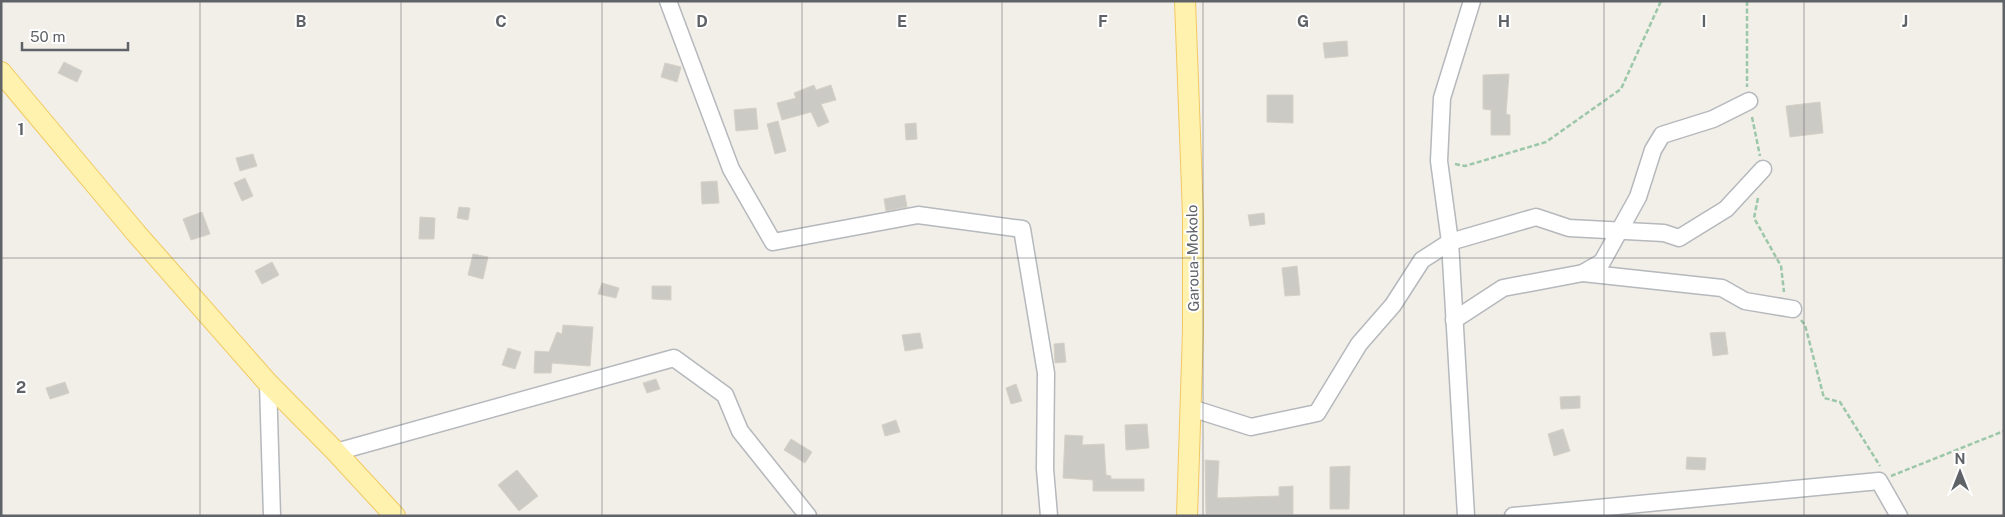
<svg xmlns="http://www.w3.org/2000/svg" width="2005" height="517" font-family="'Public Sans',sans-serif">
<style>
.building{fill:#cccac5;stroke:#d6d1c6}
.lines{fill:none;stroke-linecap:round;stroke-linejoin:round}
.minor-casing{stroke:#b5b8bc;stroke-width:19}
.major-casing{stroke:#f2c960;stroke-width:22}
.path{stroke:#9cc7a9;stroke-width:2.5;stroke-dasharray:5 2.5;stroke-linecap:butt}
.minor{stroke:#fff;stroke-width:16}
.major{stroke:#fff2af;stroke-width:20}
.grid{fill:none;stroke:#5f6368;stroke-width:1;stroke-opacity:0.55}
.labels{text-anchor:middle;stroke-width:4;stroke-linejoin:round;paint-order:stroke}
.street-label{font-size:15px;fill:#5f6368;stroke:#fff}
.grid-label{font-size:16px;text-anchor:middle;font-weight:bold;fill:#5f6368;stroke:#fff;stroke-width:4;stroke-linejoin:round;paint-order:stroke}
</style>
<rect width="100%" height="100%" fill="#f1efe8"/>
<g class="building">
<polygon points="1347,41 1348,56 1325,58 1323,43"/>
<polygon points="64,62 82,71 77,82 58,73"/>
<polygon points="665,63 681,67 677,82 661,77"/>
<polygon points="1509,74 1506,114 1510,115 1510,135 1491,135 1491,110 1483,109 1483,75"/>
<polygon points="814,85 816,90 831,85 836,100 821,104 829,122 818,127 811,112 782,120 777,103 796,98 794,93"/>
<polygon points="1267,95 1293,95 1293,123 1267,122"/>
<polygon points="1820,102 1823,133 1790,137 1786,106"/>
<polygon points="756,108 758,129 736,131 734,110"/>
<polygon points="778,121 786,151 775,154 767,124"/>
<polygon points="916,123 917,139 906,140 905,124"/>
<polygon points="253,154 257,166 240,171 236,158"/>
<polygon points="245,178 253,196 242,201 234,183"/>
<polygon points="717,181 719,203 702,204 701,182"/>
<polygon points="905,195 907,207 886,211 884,199"/>
<polygon points="459,207 470,208 468,220 457,218"/>
<polygon points="202,212 210,234 191,240 183,219"/>
<polygon points="1264,213 1265,224 1250,226 1248,215"/>
<polygon points="420,217 435,218 434,239 419,239"/>
<polygon points="473,254 488,257 483,279 468,275"/>
<polygon points="272,262 279,275 262,284 255,271"/>
<polygon points="1297,266 1300,295 1285,296 1282,268"/>
<polygon points="602,283 619,288 616,298 598,294"/>
<polygon points="652,286 671,286 671,300 652,299"/>
<polygon points="563,325 593,327 590,366 552,363 551,373 534,373 535,351 549,352 557,332 562,334"/>
<polygon points="1725,332 1728,354 1713,356 1710,333"/>
<polygon points="920,333 923,348 905,351 902,335"/>
<polygon points="1064,343 1066,362 1055,363 1054,344"/>
<polygon points="508,348 521,352 515,369 502,365"/>
<polygon points="656,379 660,389 647,393 643,383"/>
<polygon points="65,382 69,393 50,399 46,388"/>
<polygon points="1016,384 1022,401 1011,404 1006,388"/>
<polygon points="1580,396 1580,408 1561,409 1560,397"/>
<polygon points="896,420 900,432 885,436 882,425"/>
<polygon points="1147,424 1149,448 1126,450 1125,425"/>
<polygon points="1563,429 1570,451 1554,456 1548,434"/>
<polygon points="1065,435 1083,436 1082,445 1104,444 1106,475 1111,476 1111,479 1144,479 1144,491 1093,491 1093,480 1063,478"/>
<polygon points="791,439 812,452 805,463 784,450"/>
<polygon points="1687,457 1706,458 1705,470 1686,469"/>
<polygon points="1205,460 1219,461 1217,498 1279,496 1279,487 1293,486 1293,514 1206,514"/>
<polygon points="1350,466 1349,509 1330,509 1330,467"/>
<polygon points="517,470 538,496 519,511 498,485"/>
</g>
<g class="lines">
<defs>
<g id="minor">
<polyline points="668,1 731,169 773,242 918,215 1022,229 1046,373 1045,469 1049,516"/>
<polyline points="1583,273 1722,288 1745,301 1793,309"/>
<polyline points="1454,320 1503,288 1583,273 1602,262 1638,197 1653,150 1662,135 1713,119 1749,101"/>
<polyline points="268,383 272,516"/>
<polyline points="1191,408 1251,427 1317,413 1359,344 1393,305 1422,260 1450,242 1536,217 1569,228 1664,233 1679,238 1726,209 1763,169"/>
<polyline points="336,452 674,358 725,395 740,431 808,516"/>
<polyline points="1466,516 1450,242 1439,161 1442,98 1472,1"/>
<polyline points="1513,516 1879,481 1899,516"/>
</g>
<g id="major">
<polyline points="1185,1 1193,215 1193,331 1187,516"/>
<polyline points="1,72 136,233 268,383 336,452 395,516"/>
</g>
</defs>
<use href="#minor" class="minor-casing"/>
<use href="#major" class="major-casing"/>
<g class="path">
<polyline points="1747,1 1747,87"/>
<polyline points="1752,117 1760,156"/>
<polyline points="1455,164 1465,166 1546,142 1621,89 1661,1"/>
<polyline points="1758,198 1754,218 1781,266 1784,292"/>
<polyline points="1801,320 1805,325 1824,398 1840,402 1880,466"/>
<polyline points="1891,476 2004,431"/>
</g>
<use href="#minor" class="minor"/>
<use href="#major" class="major"/>
</g>
<path class="grid" d="M200,1V516M401,1V516M602,1V516M802,1V516M1002,1V516M1203,1V516M1404,1V516M1604,1V516M1804,1V516M1,258H2004"/>
<g class="labels">
<g class="street-label">
<text transform="translate(1193 258) rotate(-91)" y="5">Garoua-Mokolo</text>
</g>
</g>
<g class="grid-label">
<text x="301" y="27">B</text>
<text x="501" y="27">C</text>
<text x="702" y="27">D</text>
<text x="902" y="27">E</text>
<text x="1103" y="27">F</text>
<text x="1303" y="27">G</text>
<text x="1504" y="27">H</text>
<text x="1704" y="27">I</text>
<text x="1905" y="27">J</text>
<text x="21" y="135">1</text>
<text x="21" y="393">2</text>
</g>
<rect width="2005" height="517" fill="none" stroke="#5f6368" stroke-width="5"/>
<g transform="translate(1960 472)" stroke="#ffffff" stroke-width="4" paint-order="stroke">
<path d="M0-4L9 19L0 12L-9 19Z" fill="#5f6368"/>
<text y="-8" font-size="14" font-weight="bold" text-anchor="middle" fill="#5f6368">N</text>
</g>
<path d="M22 42v8h106v-8" fill="none" stroke="#5f6368" stroke-width="2.5"/>
<text x="30" y="42" font-size="15" fill="#5f6368" stroke="#ffffff" stroke-width="4" paint-order="stroke">50 m</text>
</svg>
